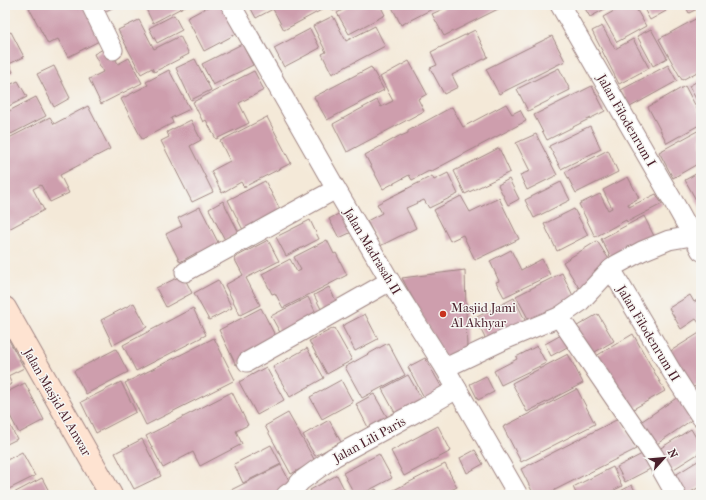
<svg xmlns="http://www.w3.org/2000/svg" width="706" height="500" font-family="'IM FELL French Canon',serif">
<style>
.building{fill:#ce9ead}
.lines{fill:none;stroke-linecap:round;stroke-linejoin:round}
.street-casing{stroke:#9f8482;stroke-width:21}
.secondary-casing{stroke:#9f8482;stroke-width:24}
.street{stroke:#fff;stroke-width:19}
.secondary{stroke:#fee3d1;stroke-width:22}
.poi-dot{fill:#c8321e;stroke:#f6f6f2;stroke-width:1.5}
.labels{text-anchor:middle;stroke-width:3;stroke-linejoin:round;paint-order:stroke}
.street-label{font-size:13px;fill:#4a1f2b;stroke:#f6f6f2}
.poi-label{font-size:13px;fill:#4a1f2b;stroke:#f6f6f2;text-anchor:start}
</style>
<rect width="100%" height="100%" fill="#f6f6f2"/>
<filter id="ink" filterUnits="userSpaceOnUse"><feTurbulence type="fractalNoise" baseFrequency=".025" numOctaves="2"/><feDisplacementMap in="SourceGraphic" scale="8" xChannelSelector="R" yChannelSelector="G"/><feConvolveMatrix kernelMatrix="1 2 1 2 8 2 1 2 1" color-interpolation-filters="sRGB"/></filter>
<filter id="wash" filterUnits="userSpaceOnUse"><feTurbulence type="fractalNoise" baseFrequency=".012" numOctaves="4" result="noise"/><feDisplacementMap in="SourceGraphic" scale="16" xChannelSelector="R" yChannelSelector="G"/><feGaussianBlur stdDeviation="0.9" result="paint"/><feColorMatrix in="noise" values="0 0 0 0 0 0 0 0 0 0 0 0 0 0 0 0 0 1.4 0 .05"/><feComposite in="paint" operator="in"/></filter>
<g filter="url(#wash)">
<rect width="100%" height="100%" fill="#f4e9d8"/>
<g id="blocks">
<g class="building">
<polygon points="30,5 83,5 103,39 68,57 58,39 48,44 28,6"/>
<polygon points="98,5 118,5 102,13"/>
<polygon points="144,5 187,5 153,23"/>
<polygon points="211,5 226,5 240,32 204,51 187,18"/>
<polygon points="249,5 326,5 327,7 284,30 273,9 256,18"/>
<polygon points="330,5 345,5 333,11"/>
<polygon points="352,5 380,5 385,15 349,34 337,13"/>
<polygon points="391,5 437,5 438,6 401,25"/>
<polygon points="451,5 506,5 444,36 432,14"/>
<polygon points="583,5 612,5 590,17"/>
<polygon points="625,5 634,5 646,26 617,42 603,17"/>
<polygon points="642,5 663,5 666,11 650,20"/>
<polygon points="685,5 701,5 701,7 689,13"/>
<polygon points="174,15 182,30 157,43 149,28"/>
<polygon points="333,16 346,41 375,26 385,46 332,74 322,54 326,52 313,26"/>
<polygon points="699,17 701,21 701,70 682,80 659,39"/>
<polygon points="139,20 154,49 180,36 189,54 154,72 152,68 141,74 118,30"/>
<polygon points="602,26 615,49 633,39 649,68 619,84 592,31"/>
<polygon points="310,29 320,48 284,67 274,48"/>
<polygon points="651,29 667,58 653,66 637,36"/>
<polygon points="475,30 488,57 452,75 458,87 444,94 430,68 437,65 431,52"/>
<polygon points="11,32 24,57 9,64 13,72 5,76 5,35"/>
<polygon points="552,36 565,61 499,94 486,69"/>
<polygon points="242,44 253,65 213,85 202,64"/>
<polygon points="109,46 118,64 129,58 142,83 101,104 89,79 103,72 94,54"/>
<polygon points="195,59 211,90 191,100 176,68"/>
<polygon points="409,61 427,94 418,99 424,111 347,152 333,124 377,100 381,107 393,101 380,77"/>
<polygon points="668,65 677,81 630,107 621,90"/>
<polygon points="54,66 70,98 54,107 37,74"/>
<polygon points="371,67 384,90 327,120 314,97"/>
<polygon points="559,68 570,90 528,111 517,89"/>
<polygon points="169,70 190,109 171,118 173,123 142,139 121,99 148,85 146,82"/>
<polygon points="254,71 264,90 239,103 249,123 216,139 206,120 203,122 193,102"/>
<polygon points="701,79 701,108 689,86"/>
<polygon points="18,81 27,97 5,108 5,87"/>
<polygon points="592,86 605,111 547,140 534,115"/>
<polygon points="685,86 701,116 701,124 667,143 648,107"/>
<polygon points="36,97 46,116 11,134 5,122 5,113"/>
<polygon points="506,104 512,114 520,110 526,121 430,172 429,171 412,180 409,175 383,189 365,155 401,135 401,136 408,133 408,131 452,107 463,127"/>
<polygon points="88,106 110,149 60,175 69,193 50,202 41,185 33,189 44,210 5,231 5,201 7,200 5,196 5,140 50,117 54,124"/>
<polygon points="267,117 291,163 244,187 241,182 222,193 211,171 230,161 220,141"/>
<polygon points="191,120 201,140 190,146 213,192 192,202 161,141 169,137 167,132"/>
<polygon points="590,126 601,149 561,169 549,146"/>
<polygon points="701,129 701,162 673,178 659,152"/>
<polygon points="536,134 557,175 527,190 520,175 530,171 516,143"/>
<polygon points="499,148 510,172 465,194 454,171"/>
<polygon points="608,150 618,172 576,193 565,172"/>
<polygon points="701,171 701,209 685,180"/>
<polygon points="448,173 458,194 429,208 424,200 406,208 416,228 380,246 367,221 382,213 377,204 432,176 434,180"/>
<polygon points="628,177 639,198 628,204 629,207 656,194 662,204 627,222 626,220 595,237 579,204 600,194 608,210 612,208 603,190"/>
<polygon points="509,179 519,199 508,205 498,185"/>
<polygon points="265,181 284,217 246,236 228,200"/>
<polygon points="561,182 570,200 534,218 525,200"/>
<polygon points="461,196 470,212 499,198 519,239 475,260 463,235 450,241 434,210"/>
<polygon points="223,201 239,233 225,240 209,209"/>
<polygon points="200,207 222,250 200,261 196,253 180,262 166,234 182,226 178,218"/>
<polygon points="574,209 588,235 557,251 544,224"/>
<polygon points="342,212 352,232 339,238 329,219"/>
<polygon points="644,216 657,242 614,264 601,239"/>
<polygon points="310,220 319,239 286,256 276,237"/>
<polygon points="268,240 279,261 246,278 260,305 240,315 225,285 243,275 234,258"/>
<polygon points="327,240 334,254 336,253 347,275 283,308 275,293 272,294 262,274 290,259 297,272 301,270 294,257"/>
<polygon points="597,241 614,267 579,288 563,262"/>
<polygon points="511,250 521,270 542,259 550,275 504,297 496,282 499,281 490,261"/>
<polygon points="465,270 467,350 446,361 402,278"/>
<polygon points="562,273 577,304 532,326 516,296"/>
<polygon points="183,275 192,293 166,307 156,288"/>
<polygon points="218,280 232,308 209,320 194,293"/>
<polygon points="329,287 339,307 324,315 314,295"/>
<polygon points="690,295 694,302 701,298 701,322 699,323 696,319 681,329 669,308"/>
<polygon points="308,297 319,319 283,338 271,316"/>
<polygon points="514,298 527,324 488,344 475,318"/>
<polygon points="134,303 147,327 113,345 101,320"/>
<polygon points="193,308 206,335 136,371 123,345"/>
<polygon points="261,308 279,343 236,365 219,330"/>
<polygon points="365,314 378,339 355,351 342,326"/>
<polygon points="598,314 614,341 588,356 572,329"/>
<polygon points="334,328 352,360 327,374 309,341"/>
<polygon points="701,332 701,383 692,388 669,352"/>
<polygon points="5,333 24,368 8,376 12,384 5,387"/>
<polygon points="563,334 569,346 551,356 545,344"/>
<polygon points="633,334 665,391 628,412 596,356"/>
<polygon points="214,338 235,380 146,425 125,383"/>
<polygon points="388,343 405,375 362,398 345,367"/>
<polygon points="537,346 546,363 501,385 494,371 517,359 516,357"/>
<polygon points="307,348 324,378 290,397 273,367"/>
<polygon points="116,349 128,372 86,394 74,371"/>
<polygon points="568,354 583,383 527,412 512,383"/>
<polygon points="425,358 445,393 427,403 408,367"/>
<polygon points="266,367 284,400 257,415 239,382"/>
<polygon points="408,375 425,405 399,420 382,389"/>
<polygon points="486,376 494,392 478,400 470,384"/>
<polygon points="341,380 353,402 322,419 310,397"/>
<polygon points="121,382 136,412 96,433 81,402"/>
<polygon points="25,383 44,420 19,433 5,406 5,393"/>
<polygon points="577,389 595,424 521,462 503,427"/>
<polygon points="232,392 248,425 236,431 242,444 200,466 193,452 163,468 146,436"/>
<polygon points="374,394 390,422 371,433 356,404"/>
<polygon points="678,397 693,419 654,446 639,423"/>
<polygon points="288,413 315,461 291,474 265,426"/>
<polygon points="5,415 17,439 5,445"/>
<polygon points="620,418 636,449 545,495 534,495 521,469"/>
<polygon points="329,420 341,442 315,456 303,435"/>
<polygon points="438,426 451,451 404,476 391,451"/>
<polygon points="691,429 701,446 701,452 669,472 656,451"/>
<polygon points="142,439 161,476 134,489 115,453"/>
<polygon points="271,445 281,464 243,483 234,464"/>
<polygon points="475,450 483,464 467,473 460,458"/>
<polygon points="22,452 35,476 5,491 5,461"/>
<polygon points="644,453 652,468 625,482 617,467"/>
<polygon points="379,454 392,478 360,495 355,495 343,473"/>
<polygon points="701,459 701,486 686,495 684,495 672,477"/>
<polygon points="445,464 457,487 442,495 394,495 392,491"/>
<polygon points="281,465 293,488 280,495 221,495"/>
<polygon points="613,467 622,486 605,495 577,495 573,487"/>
<polygon points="337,475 347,495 312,495 310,490"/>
<polygon points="42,478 51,495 10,495"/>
<polygon points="632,485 637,495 613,495"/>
<polygon points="376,489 379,495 365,495"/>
</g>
</g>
</g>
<g filter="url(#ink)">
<use href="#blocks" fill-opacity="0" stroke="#9f8482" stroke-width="1"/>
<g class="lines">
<defs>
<g id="street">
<polyline points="91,5 113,50"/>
<polyline points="231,5 336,189 390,281 445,368 518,495"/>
<polyline points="560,5 680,213 701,251"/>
<polyline points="611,269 675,377 701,417"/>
<polyline points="185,272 336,189"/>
<polyline points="559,317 654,456 676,495"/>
<polyline points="247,362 390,281"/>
<polyline points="445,368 504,340 559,317 579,303 607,273 616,265 642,251 669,240 692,236"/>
<polyline points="286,495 293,490 301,481 334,457 424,408 457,389"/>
</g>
<polyline id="secondary" points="5,308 111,495"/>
</defs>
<use href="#street" class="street-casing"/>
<use href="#secondary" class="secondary-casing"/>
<use href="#street" class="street"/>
<use href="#secondary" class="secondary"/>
</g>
</g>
<circle class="poi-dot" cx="443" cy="314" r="4"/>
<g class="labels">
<g class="street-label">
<text transform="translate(627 120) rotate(60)" y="5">Jalan Filodenrum I</text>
<text transform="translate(373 251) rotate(59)" y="5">Jalan Madrasah II</text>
<text transform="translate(649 333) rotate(59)" y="5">Jalan Filodenrum II</text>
<text transform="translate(58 402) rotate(60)" y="5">Jalan Masjid Al Anwar</text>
<text transform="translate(369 439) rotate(-29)" y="5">Jalan Lili Paris</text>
</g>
<g class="poi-label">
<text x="451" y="312">Masjid Jami<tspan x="451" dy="15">Al Akhyar</tspan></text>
</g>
</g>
<rect width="706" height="500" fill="none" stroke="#f6f6f2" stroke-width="20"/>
<g transform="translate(664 458) rotate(63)" stroke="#f6f6f2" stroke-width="3" paint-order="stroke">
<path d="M0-3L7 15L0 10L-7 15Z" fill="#4a1f2b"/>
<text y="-6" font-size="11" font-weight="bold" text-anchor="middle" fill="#4a1f2b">N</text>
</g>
</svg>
